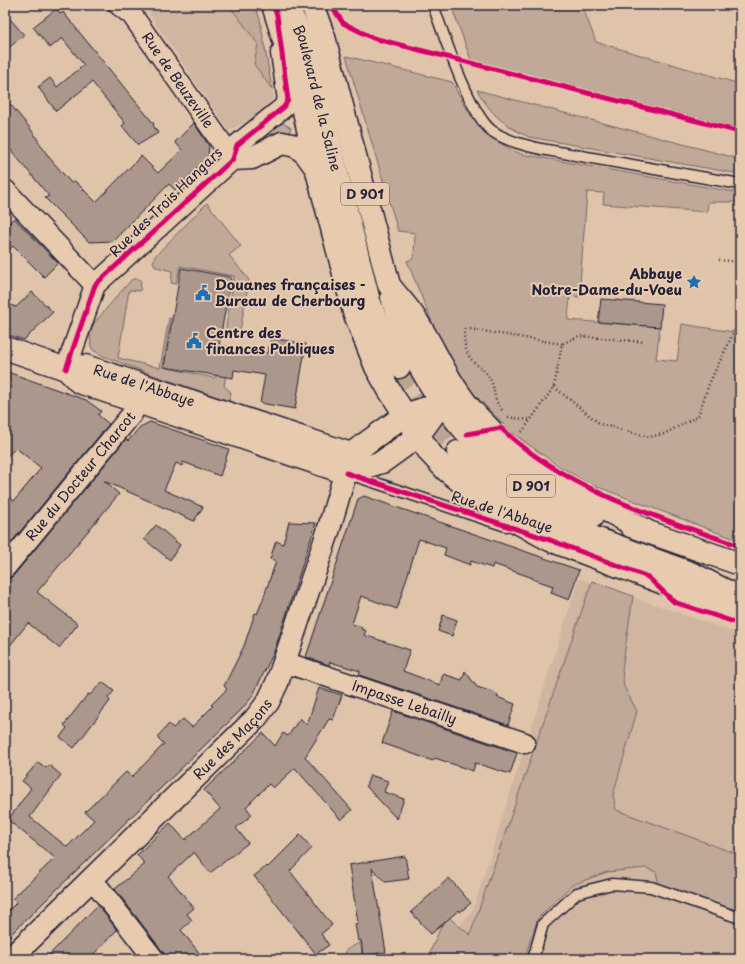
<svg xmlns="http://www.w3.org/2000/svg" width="745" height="964" font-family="'Playpen Sans',sans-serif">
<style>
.built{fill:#d0b6a1}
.green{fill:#c0a998;stroke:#71666a}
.building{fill:#ab978b;stroke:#22223b}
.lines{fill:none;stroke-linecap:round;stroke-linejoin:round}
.primary-tunnel{stroke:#baa494;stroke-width:22;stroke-dasharray:22 11;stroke-linecap:butt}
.lane-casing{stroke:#22223b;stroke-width:13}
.street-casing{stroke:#22223b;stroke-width:23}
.secondary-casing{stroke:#22223b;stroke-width:25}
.primary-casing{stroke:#22223b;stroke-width:25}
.path{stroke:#22223b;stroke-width:2.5;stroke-dasharray:1 3;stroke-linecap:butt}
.lane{stroke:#e8cbaf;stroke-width:10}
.street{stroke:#e8cbaf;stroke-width:20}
.secondary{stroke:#e8cbaf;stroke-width:22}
.primary{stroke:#e8cbaf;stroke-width:22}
.cycleway-casing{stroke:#e8cbaf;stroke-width:8}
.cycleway{stroke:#d6006c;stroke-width:5}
.labels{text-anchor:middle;stroke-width:4;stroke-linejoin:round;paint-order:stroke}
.shield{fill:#e8cbaf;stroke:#5d555e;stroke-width:1}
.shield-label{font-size:13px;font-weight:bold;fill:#22223b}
.street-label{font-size:14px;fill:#22223b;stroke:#e8cbaf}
.poi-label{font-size:14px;font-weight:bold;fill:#22223b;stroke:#e8cbaf;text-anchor:start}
</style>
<rect width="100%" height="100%" fill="#e0c4aa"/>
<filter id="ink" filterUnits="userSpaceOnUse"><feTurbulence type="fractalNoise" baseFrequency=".025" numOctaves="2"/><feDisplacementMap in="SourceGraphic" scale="8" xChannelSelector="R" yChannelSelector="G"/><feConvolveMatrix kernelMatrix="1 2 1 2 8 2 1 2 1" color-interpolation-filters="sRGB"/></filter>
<g filter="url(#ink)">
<g class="built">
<polygon points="143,5 254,5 260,19 273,91 273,98 267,109 229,131"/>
<polygon points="579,578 740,634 740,959 433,959 473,909"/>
</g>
<g class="green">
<polygon points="229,5 254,5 260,19 272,89 254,64 258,44"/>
<polygon points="451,5 582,5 596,42 740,84 740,128 471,60"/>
<path d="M346,56L452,82C472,120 481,136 521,154L740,193V202H708L707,212L603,204L604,193L587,192L579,297L570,296L568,320L660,327L656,359L677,361L682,324L740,333V541L590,484L557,465L510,431L474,394L452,363L433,325L407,261L414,258L415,233L398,231Z"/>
<path d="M477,90L740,159V174L529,137C504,126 490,113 477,90Z"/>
<polygon points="283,123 291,128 287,138 249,152 242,147"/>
<polygon points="207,203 241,246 229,255 249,280 239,337 225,334 234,276 180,266 176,284 171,283 172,271 156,267 153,262 155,256"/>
<polygon points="137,278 141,281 140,291 129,290 118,358 160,368 169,318 171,318 163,367 214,378 227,369 224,386 231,392 229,401 153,375 103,356 93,350 91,346 90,334 94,323 131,280"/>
<polygon points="592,581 633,596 622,669 624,687 637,711 613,795 616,810 740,855 740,912 659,885 656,872 646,868 607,872 572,885 538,918 524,959 427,959 446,915 470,935"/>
<polygon points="361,942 362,959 345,959 346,950"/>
</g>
<g class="building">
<polygon points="56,9 61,14 63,12 101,59 154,124 153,125 158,133 138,145 122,126 125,123 92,82 56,111 38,87 50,78 57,87 84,65 62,38 50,48 33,27"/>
<polygon points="5,13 24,35 5,51"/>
<polygon points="5,98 30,128 48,156 71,183 75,181 96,202 141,156 158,173 182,150 175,142 194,123 209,146 208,157 175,190 169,184 113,241 89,242 45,198 49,196 5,143"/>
<polygon points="14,218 58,263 44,277 13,246 5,254 5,227"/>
<polygon points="181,268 231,277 219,345 268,353 271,338 306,344 295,409 260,403 265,375 234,370 233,378 164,367"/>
<polygon points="32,292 53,312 24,340 5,334 5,303 16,307"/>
<polygon points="601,299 662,304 660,327 598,322"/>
<polygon points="5,371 86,400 101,411 98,415 109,424 5,550 5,493 14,501 41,468 16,448 5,458"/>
<polygon points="150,422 229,449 220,476 183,462 182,466 176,463 164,490 203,507 194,521 104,481 119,494 37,592 78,624 59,648 28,623 5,652 5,579 14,575 126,439 128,441 140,427"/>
<polygon points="364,496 579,570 569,600 551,593 553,586 532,579 533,578 493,564 492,568 471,561 470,565 444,555 446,548 419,539 397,609 361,596 352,624 362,627 361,629 366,631 364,635 410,650 403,671 440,685 443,674 462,680 465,671 477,687 493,692 498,695 497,697 515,704 508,725 359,675 360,671 330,662 329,665 306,657 358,499"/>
<polygon points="289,522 316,523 274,652 252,697 241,710 5,940 5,914 16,903 12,899 55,858 8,820 31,788 22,781 38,762 46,768 49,765 61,775 30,817 67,847 94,820 85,812 126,772 132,777 164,744 157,737 169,724 173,728 183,719 192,727 213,706 211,705 227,689 224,686 244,646 255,613 257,614 262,602 276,561 270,559 276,541 283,544"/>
<polygon points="156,525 180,545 170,560 144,539"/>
<polygon points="443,615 457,620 452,636 438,631"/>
<polygon points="102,682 114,691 108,698 110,701 74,748 60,737 67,728 64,725 88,694 90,695"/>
<polygon points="319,688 342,695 333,720 329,719 305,757 352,810 341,820 295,768 273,788 269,784 246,807 252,815 236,828 248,843 210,873 194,852 168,876 194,908 187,914 192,920 181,930 204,959 165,959 163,952 115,889 145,864 137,855 170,823 185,840 220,809 204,790 263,733 275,746 283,733 288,736 300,718 307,725"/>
<polygon points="393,711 517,753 510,774 475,763 473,771 435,758 433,761 382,743"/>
<polygon points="370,775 388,781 384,792 404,799 397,819 366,786"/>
<polygon points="300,835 312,848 290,871 332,925 321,934 329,945 316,954 254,876 267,866 268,867"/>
<polygon points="405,856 409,879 385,882 372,868 386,952 363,956 361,940 358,941 355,924 358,923 349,865"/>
<polygon points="449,878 471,903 460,912 459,910 431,934 411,912"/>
<polygon points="98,905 117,930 89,959 45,959"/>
</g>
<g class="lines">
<polyline class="primary-tunnel" points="399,367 432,423 458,452"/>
<defs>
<g id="lane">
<path d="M433,5C443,33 470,115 492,131C507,141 524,145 541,149L740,184"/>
<polyline points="352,475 506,526"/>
<polyline points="533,959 543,924 577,893 612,884 651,887 740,918"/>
</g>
<g id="street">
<path id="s1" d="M119,5L132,15L233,159"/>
<polyline points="5,190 95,285"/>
<polyline points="66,369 95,285 233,159 237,145 284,107 288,100 281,53"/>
<path id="s2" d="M5,568L132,414L138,401"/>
<path id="s3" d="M284,662L525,743"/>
<polyline points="91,880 100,889 154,959"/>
</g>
<g id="secondary">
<path id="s4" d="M5,348L66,369L85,366L351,454"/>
<polyline points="66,369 79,382 346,473 382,462 418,436 442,403"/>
<polyline points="351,454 405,415 442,403"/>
<path id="s5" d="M10,959L255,719L268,702L277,683L327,535L351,454"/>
</g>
<g id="primary">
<polyline points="273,5 299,88 317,171 354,312 376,367 389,390 430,453 446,470 500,513 550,540 740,612"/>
<path id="s6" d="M286,5L303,38L369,301L382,334L399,367"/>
<path d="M312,5L324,37L389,285C397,296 408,307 415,318C436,350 450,388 477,416C524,467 584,500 645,530"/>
<polyline points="233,159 252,158 282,143 296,146 306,154 316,168"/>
<path d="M392,297C415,379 468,451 543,494C558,502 575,513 592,517"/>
<polyline points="458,452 484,478 528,508 587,535 693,574 740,598"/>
<polyline points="631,526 740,564"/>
</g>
</defs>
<use href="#lane" class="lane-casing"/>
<use href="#street" class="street-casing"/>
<use href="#secondary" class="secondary-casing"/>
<use href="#primary" class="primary-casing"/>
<g class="path">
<polyline points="719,260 740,262"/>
<polyline points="554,387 600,424 649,437 664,434 698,416 709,384 740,319"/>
<path d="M502,410C492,399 496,389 490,379C486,370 479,368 473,361C464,352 464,340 464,328L562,344"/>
<polyline points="508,417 531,420"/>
<polyline points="522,432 554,387 562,344 579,336 645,342"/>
</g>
<use href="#lane" class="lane"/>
<use href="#street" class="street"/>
<use href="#secondary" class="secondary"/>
<use href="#primary" class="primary"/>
<defs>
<g id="cycleway">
<polyline points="331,5 343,23 373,38 740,132"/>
<polyline points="66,369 95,285 233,159 237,145 284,107 288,100 277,15 273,5"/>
<path d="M467,434L501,428C566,490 657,517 740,546"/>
<polyline points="346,473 550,540 648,577 674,602 740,624"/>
</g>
</defs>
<use href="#cycleway" class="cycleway-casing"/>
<use href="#cycleway" class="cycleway"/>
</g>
</g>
<defs>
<symbol id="sight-bare" viewBox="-9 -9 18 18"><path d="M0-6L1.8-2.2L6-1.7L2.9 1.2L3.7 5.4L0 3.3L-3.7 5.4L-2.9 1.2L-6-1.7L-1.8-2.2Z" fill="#1f6fb2" stroke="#e8cbaf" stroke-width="2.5" paint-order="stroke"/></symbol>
<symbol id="civic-bare" viewBox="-9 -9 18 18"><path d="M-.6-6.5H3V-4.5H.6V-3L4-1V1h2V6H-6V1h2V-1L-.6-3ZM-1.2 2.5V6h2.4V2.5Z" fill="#1f6fb2" stroke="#e8cbaf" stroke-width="2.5" paint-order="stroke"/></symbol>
</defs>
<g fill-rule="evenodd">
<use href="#sight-bare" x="683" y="271" width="22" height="22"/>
<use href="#civic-bare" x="192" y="282" width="22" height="22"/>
<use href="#civic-bare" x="183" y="330" width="22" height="22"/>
</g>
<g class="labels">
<g class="shield">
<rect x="341" y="183" width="48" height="22" rx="3"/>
<rect x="507" y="475" width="48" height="22" rx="3"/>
</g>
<g class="shield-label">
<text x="365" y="199">D 901</text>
<text x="531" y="491">D 901</text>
</g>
<g class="street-label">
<text dy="5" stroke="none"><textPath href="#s1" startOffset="96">Rue de Beuzeville</textPath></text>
<text dy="5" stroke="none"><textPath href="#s6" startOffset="99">Boulevard de la Saline</textPath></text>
<text transform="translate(166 202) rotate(-44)" y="5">Rue des Trois Hangars</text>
<text dy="5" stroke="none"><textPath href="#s4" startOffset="146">Rue de l'Abbaye</textPath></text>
<text dy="5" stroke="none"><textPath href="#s2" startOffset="119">Rue du Docteur Charcot</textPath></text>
<text transform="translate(502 512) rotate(18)" y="5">Rue de l'Abbaye</text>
<text dy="5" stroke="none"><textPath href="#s3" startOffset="127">Impasse Lebailly</textPath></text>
<text dy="5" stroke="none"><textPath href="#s5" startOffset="313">Rue des Maçons</textPath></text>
</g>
<g class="poi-label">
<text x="682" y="279" text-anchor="end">Abbaye<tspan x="682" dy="16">Notre-Dame-du-Voeu</tspan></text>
<text x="215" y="290">Douanes françaises -<tspan x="215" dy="16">Bureau de Cherbourg</tspan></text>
<text x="206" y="338">Centre des<tspan x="206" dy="16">finances Publiques</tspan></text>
</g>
</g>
<rect width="745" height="964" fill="none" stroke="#e8cbaf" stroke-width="20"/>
<rect x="10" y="10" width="725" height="944" fill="none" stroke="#22223b" stroke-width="1.5" filter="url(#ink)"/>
</svg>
